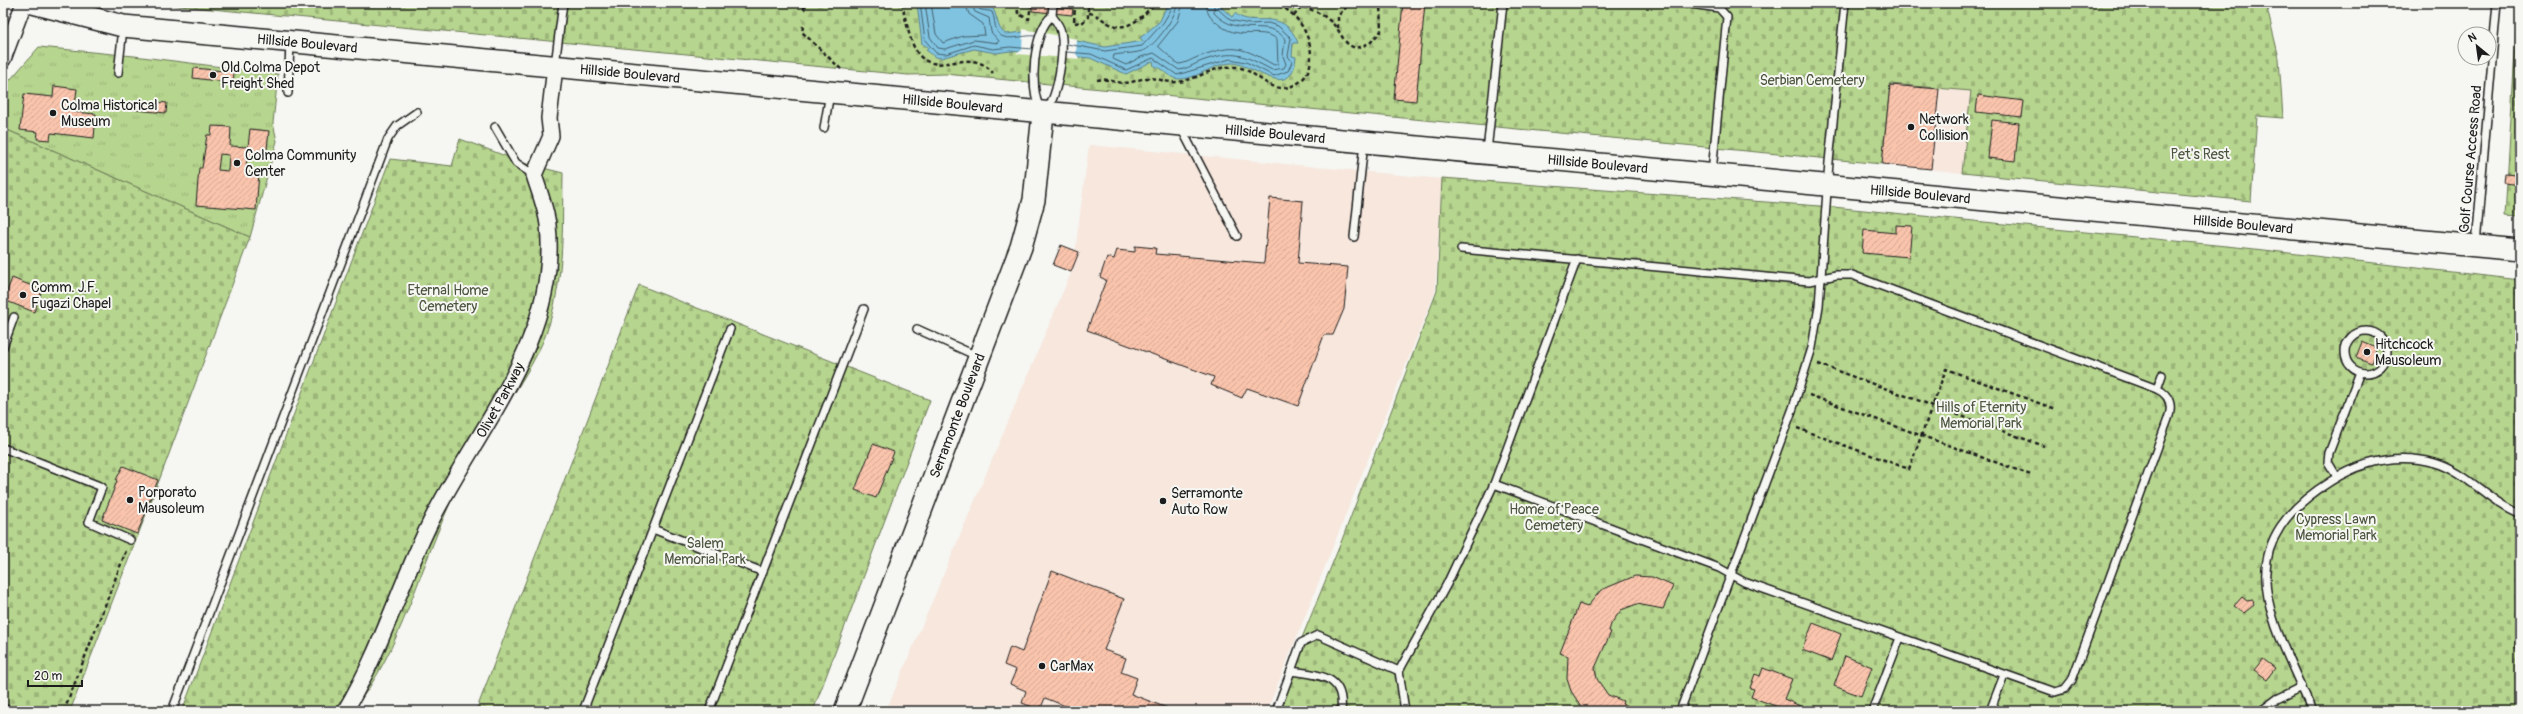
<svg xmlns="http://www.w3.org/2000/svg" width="2523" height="714" font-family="Pangolin,sans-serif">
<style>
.built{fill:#f7e7dd}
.cemetery{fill:url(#cemetery-stones);stroke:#697855}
.park{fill:url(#park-tufts);stroke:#697855}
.water{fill:#80c3e1;stroke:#588092}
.pier{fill:#f6f6f2}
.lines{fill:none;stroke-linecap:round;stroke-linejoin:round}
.shore{stroke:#445f6b;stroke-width:1}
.building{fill:url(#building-hatch);stroke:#1c1c1c;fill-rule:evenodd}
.service-casing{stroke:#1c1c1c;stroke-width:10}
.minor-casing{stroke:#1c1c1c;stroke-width:18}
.secondary-casing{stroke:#1c1c1c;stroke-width:24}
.path{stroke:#1c1c1c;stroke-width:2.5;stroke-dasharray:4 3;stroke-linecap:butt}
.service{stroke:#f6f6f2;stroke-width:7}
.minor{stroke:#f6f6f2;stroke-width:15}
.secondary{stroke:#f6f6f2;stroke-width:21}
.poi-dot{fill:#1c1c1c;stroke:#f6f6f2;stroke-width:1.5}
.labels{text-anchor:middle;stroke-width:4;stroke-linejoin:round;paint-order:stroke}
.street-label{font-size:14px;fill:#1c1c1c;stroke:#f6f6f2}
.poi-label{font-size:14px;fill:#1c1c1c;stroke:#f6f6f2;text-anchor:start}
.park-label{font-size:14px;fill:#4a543e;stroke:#f6f6f2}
</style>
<defs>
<pattern id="cemetery-stones" width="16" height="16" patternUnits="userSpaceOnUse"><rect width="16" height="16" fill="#b6d58e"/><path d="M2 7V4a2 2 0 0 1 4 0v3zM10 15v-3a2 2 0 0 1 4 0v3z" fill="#9cb67a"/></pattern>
<pattern id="park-tufts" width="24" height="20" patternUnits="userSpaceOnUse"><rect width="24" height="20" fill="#b6d58e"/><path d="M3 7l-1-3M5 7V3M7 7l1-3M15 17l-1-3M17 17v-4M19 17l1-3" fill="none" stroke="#9cb67a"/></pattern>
<pattern id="building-hatch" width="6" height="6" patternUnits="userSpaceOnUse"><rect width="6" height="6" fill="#fac4ac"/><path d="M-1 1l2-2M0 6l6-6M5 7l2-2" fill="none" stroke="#d6a893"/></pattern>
</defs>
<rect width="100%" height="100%" fill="#f6f6f2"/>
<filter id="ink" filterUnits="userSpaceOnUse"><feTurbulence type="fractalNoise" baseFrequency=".025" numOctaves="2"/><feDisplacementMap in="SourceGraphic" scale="8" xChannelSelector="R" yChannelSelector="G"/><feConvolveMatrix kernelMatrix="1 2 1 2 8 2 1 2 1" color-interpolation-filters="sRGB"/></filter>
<g filter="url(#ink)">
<g class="built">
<polygon points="1890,84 1971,91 1962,173 1882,164"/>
<polygon points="1089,145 1442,179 1435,292 1267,711 886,711 1073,268"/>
</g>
<g class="cemetery">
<polygon points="148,3 2262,3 2266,4 2279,58 2283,118 2257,116 2251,201 1962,173 1971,91 1890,84 1882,164 945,74 908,75"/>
<polygon points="2518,3 2520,3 2520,217 2505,216"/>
<polygon points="3,128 250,237 160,478 70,711 3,711"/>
<path d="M460,139L527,164L563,173C562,228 565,271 549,325C542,348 529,369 517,389C496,424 473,457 455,493C421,562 401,653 352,711H182L390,159L452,166Z"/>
<polygon points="1442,178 1833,207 2246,248 2520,280 2520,711 1272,711 1340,545 1437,291"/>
<polygon points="639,285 930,400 813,711 476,711"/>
</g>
<polygon class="park" points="39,47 134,56 278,74 273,123 277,141 250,237 3,128 3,88"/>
<path class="water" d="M917,3H978L986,8L989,4C999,12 995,29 1006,34L1030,31L1105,47L1143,41L1140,38L1160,21L1168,3H1223L1221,7L1232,17L1235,13C1252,30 1283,4 1298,43H1293L1292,56L1296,57C1291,104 1254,63 1231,63C1212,64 1196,80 1178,79C1168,78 1163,68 1154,66L1153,61L1126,74L1090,58L1010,51L996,53L974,49L941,58L935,57L926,50L928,47L922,44Z"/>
<polygon class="pier" points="1023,29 1077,39 1076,54 1080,59 1016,54 1022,50"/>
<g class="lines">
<g class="shore">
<polyline points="920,3 925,40 936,53 946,54 974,45 993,49 1010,47 1032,49"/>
<polyline points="925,3 930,37 938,48 945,49 974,40 998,43 999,41 991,32 989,18 975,12 971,3"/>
<polyline points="931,3 936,34 943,43 963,36 985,35 983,24 969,14 965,3"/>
<path d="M976,3C977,13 986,9 992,12C995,18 994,25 997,31C1003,44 1024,34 1035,36"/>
<path d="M1177,3C1178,15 1155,45 1145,50C1135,54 1124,53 1114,55L1113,59L1126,65L1141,57L1154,53L1179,70C1187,69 1194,64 1202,61C1236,49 1243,55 1272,70L1284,68L1286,64L1283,56L1285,39C1268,16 1240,40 1214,13V3"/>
<path d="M1183,3L1178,21L1158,46L1178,64C1186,64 1193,58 1201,56C1235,43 1244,48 1274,65L1278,64L1277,39C1260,26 1238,43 1216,22C1209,17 1206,12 1207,3"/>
<polyline points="1067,44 1105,51 1142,46 1163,23 1172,8 1172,3"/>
<polyline points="1066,52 1091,54 1126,70 1153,58 1177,75 1230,59 1246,62 1274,76 1288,71 1292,62 1288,56 1291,38 1278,26 1268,23 1249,24 1230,20 1218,9 1220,3"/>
</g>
</g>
<g class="building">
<polygon points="1403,3 1425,3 1416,101 1394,99"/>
<polygon points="1032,5 1073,9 1072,15 1032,11"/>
<polygon points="194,68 234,72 233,83 193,78"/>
<polygon points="1890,85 1939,89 1931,169 1882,164"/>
<polygon points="54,86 77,89 74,112 96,114 94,138 51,133 50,140 37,139 38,132 20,130 24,94 53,97"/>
<polygon points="1978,95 2024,101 2022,117 1976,112"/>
<polygon points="137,100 167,103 166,113 136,110"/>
<polygon points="1992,120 2019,123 2015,161 1988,158"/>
<path d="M212,126L231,127L230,146L248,147L250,129L269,131L266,158L247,156L246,172L259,173L256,210L196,205L199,168H202L207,135H211ZM220,154L229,155L228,171L218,170Z"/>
<polygon points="2518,149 2520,185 2504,183 2505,173 2516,174"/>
<polygon points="1270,198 1303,201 1298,263 1348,267 1344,309 1333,335 1324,335 1298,406 1247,388 1242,398 1211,385 1214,377 1087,330 1106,280 1100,277 1107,257 1114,259 1117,250 1135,252 1135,246 1156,248 1155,254 1264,263"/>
<polygon points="1896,225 1912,226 1909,257 1862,253 1864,230 1896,233"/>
<polygon points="1061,245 1079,252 1071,272 1053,265"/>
<polygon points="12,278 42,290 34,312 4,300"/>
<polygon points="2362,342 2377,348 2371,363 2356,357"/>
<polygon points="873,444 894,452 876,498 855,490"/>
<polygon points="123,466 158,480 149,502 145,500 141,510 146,512 137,534 102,520 117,481 116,480"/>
<polygon points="1052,571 1124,599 1104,650 1126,658 1121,672 1137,678 1131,694 1167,708 1166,711 1078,711 1045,698 1040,710 1022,703 1026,691 1010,684 1016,670 1004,665 1010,647 1022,652"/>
<polygon points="1635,576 1652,577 1673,586 1663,609 1637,604 1621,610 1611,624 1609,631 1611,632 1595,668 1597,679 1608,695 1623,701 1622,704 1628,706 1626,711 1584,711 1571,691 1567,679 1568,656 1560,653 1579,604 1587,607 1601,590"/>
<polygon points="2242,597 2247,601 2253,600 2254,605 2244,613 2234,606"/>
<polygon points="1813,623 1841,634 1831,661 1802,650"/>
<polygon points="2517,631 2520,632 2520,649 2515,648"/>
<polygon points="1845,656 1872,667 1861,696 1834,686"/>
<polygon points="2263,659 2275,668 2267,679 2254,670"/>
<polygon points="1763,668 1792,679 1784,699 1812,711 1780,711 1781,708 1751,697 1754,689 1750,688 1755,674 1760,676"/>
<polygon points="2214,706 2229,711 2212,711"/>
</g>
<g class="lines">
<defs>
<g id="service">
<polyline points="1683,3 1719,8 1727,17 1712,172"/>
<polyline points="555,65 563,3"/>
<polyline points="118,73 123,28"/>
<polyline points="3,79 4,81"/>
<polyline points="288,93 290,43"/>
<path d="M1040,108C1029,89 1033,30 1052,16"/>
<path d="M1047,109C1058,95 1065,50 1061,32C1060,26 1056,21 1052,16L1053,3"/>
<polyline points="495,127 516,163 534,175"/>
<polyline points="824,128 830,93"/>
<polyline points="1181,128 1237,236"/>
<polyline points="1487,151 1503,3"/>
<polyline points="1354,237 1364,143"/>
<polyline points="2476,244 2497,3"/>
<path d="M1461,249L1809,281L1836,275H1852L2157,389C2170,395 2173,406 2168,419L2072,680L2065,689L2055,692L1744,582L1719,568L1494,484"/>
<polyline points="917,329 977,356"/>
<circle cx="2366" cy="352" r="21"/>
<polyline points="3,347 14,317"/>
<polyline points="2157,389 2162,375"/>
<polyline points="3,448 102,487 89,522 130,540"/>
<polyline points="2337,477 2328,462 2329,453 2360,372"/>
<polyline points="653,529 763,572"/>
<polyline points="3,708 10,711"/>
<polyline points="172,711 388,139 397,126 417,112"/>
<polyline points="583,711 730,329"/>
<polyline points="709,711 864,309"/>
<polyline points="1276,711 1291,671"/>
<path d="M1341,711C1345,675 1319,675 1291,671L1301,643L1318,635L1399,671"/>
<polyline points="1405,711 1399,671 1447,584 1494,484 1577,259"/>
<polyline points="1680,711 1793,408 1812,348 1819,306 1829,162 1845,3"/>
<polyline points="1872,711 1900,638"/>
<polyline points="1990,711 2004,675"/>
<polyline points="2261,711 2277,699 2302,687"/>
<path d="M2312,711C2273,620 2223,548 2331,481C2363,461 2399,453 2435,463C2467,472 2489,502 2520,514"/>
</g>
<g id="minor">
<polyline points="3,59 24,3"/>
<path id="s1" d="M345,711C381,651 400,584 431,521C478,428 560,336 548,225C546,208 539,191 534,175L551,136L549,118L555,67"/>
</g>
<g id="secondary">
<path id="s2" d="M33,3L123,26L2520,250"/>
<path id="s3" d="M845,711L1021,247L1034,200L1043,114"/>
</g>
</defs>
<use href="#service" class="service-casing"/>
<use href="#minor" class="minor-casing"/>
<use href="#secondary" class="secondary-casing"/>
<g class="path">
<path d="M903,3C903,13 907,24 909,33C925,94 966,39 993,73"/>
<polyline points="1005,3 1016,7"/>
<polyline points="1017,3 1018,14 1029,19 1031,3"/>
<polyline points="1075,3 1074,23 1083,22 1088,17 1088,8 1083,3"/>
<polyline points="1249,3 1260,3"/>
<path d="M1303,7C1314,10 1325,15 1333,24C1342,32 1343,46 1357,48L1370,43L1381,31L1380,3"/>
<polyline points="804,10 805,3"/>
<path d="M1089,13C1097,14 1101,19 1108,23C1128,34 1143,16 1155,3"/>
<polyline points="1294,16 1304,3"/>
<polyline points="803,26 802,32 843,71"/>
<polyline points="1338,28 1338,16 1350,3"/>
<path d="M1097,80C1107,78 1115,83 1124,83C1134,83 1142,77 1151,78C1160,79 1168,83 1178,82C1198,80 1215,64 1237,67C1257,70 1269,95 1292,86C1329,72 1307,6 1268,3"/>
<polyline points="1818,364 2044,446"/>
<polyline points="1809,395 2031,475"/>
<polyline points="1797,428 1909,469 1946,369 2055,409"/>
<polyline points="64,711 126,551"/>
</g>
<use href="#service" class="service"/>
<use href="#minor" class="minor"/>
<use href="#secondary" class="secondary"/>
</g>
</g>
<g class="poi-dot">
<circle cx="213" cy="75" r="4"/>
<circle cx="53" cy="113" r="4"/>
<circle cx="1911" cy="127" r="4"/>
<circle cx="237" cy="163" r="4"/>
<circle cx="23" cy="295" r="4"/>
<circle cx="2367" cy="352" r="4"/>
<circle cx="130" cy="500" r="4"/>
<circle cx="1163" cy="501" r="4"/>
<circle cx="1042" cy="666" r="4"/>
</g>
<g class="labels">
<g class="street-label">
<text dy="5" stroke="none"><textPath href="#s2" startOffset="278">Hillside Boulevard</textPath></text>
<text dy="5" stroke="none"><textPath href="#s2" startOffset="602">Hillside Boulevard</textPath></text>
<text dy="5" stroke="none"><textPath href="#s2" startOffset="926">Hillside Boulevard</textPath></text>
<text dy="5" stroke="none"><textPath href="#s2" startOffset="1250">Hillside Boulevard</textPath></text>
<text transform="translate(2470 159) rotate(-85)" y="5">Golf Course Access Road</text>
<text dy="5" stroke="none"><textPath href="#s2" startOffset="1574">Hillside Boulevard</textPath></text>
<text dy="5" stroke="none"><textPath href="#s2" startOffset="1898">Hillside Boulevard</textPath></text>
<text dy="5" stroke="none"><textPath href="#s2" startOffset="2222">Hillside Boulevard</textPath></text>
<text dy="5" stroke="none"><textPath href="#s1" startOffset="348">Olivet Parkway</textPath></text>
<text dy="5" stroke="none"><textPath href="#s3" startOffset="316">Serramonte Boulevard</textPath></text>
</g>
<g class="poi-label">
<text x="221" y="72">Old Colma Depot<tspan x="221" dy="16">Freight Shed</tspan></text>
<text x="61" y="110">Colma Historical<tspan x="61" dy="16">Museum</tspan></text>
<text x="1919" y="124">Network<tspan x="1919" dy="16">Collision</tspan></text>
<text x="245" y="160">Colma Community<tspan x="245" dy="16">Center</tspan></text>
<text x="31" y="292">Comm. J.F.<tspan x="31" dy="16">Fugazi Chapel</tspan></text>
<text x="2375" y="349">Hitchcock<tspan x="2375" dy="16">Mausoleum</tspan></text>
<text x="138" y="497">Porporato<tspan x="138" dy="16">Mausoleum</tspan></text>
<text x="1171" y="498">Serramonte<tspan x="1171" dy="16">Auto Row</tspan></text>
<text x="1050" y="671">CarMax</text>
</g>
<g class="park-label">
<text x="1812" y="85">Serbian Cemetery</text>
<text x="2200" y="159">Pet's Rest</text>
<text x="448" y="295">Eternal Home<tspan x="448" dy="16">Cemetery</tspan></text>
<text x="1981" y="412">Hills of Eternity<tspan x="1981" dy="16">Memorial Park</tspan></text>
<text x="1554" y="514">Home of Peace<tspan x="1554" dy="16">Cemetery</tspan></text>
<text x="2336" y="524">Cypress Lawn<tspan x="2336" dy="16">Memorial Park</tspan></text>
<text x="705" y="548">Salem<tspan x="705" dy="16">Memorial Park</tspan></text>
</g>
</g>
<rect width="2523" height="714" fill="none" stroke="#f6f6f2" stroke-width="16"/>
<rect x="8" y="8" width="2507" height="698" fill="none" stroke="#1c1c1c" stroke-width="1.5" filter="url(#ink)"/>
<g transform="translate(2477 46) rotate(331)"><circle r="19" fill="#f6f6f2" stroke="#9f9f9c"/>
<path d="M0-3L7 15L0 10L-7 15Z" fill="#1c1c1c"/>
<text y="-6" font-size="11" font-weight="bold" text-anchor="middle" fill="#1c1c1c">N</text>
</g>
<path d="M28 680v6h54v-6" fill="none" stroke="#1c1c1c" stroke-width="2"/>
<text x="34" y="680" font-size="12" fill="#1c1c1c" stroke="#f6f6f2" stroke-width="3" paint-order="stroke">20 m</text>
</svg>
